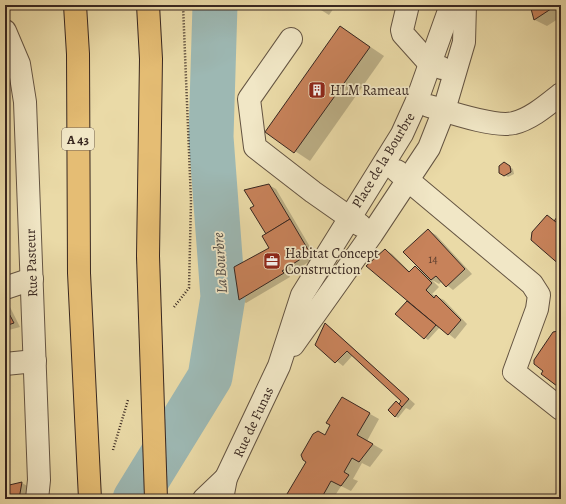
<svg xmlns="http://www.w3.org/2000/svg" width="566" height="504" font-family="Alegreya,serif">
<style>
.shadow{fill:#0003}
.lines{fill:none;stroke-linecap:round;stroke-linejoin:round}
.river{stroke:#9db8b3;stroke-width:45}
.building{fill:#c7825a;stroke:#382720}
.minor-casing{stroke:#645442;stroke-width:24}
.highway-casing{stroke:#382720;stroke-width:24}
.path{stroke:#382720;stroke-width:2.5;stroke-dasharray:1 2;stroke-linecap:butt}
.minor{stroke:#f1e7c6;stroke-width:22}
.highway{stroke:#e5bd74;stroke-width:22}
.highway-bridge-casing{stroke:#382720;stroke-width:24;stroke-linecap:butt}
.highway-bridge{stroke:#e5bd74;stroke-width:22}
.labels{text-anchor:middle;stroke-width:3.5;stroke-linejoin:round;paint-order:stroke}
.number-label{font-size:12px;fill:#5c3e2e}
.shield{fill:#f1e7c6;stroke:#706152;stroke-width:1}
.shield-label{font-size:13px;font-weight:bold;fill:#382720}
.poi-label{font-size:14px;fill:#382720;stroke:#f1e7c6;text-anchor:start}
.street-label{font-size:14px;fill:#382720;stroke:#f1e7c6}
.water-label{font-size:15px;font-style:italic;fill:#514b45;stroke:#f1e7c6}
</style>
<rect width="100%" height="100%" fill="#eadaa7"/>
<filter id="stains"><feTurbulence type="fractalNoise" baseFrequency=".005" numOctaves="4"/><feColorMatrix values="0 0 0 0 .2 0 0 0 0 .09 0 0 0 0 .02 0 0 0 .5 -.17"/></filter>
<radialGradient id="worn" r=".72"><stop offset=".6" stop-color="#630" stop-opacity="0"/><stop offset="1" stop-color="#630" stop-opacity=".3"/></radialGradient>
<g class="shadow">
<polygon points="313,5 336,5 329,15"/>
<polygon points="531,5 561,5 561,17 547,26 535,20"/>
<polygon points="341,27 384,56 310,161 266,132"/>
<polygon points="504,163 513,169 514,174 508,177 500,172"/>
<polygon points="269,185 276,189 316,257 289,275 290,277 246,303 240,299 271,248 267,234 255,207"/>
<polygon points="429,231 436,235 472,274 453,290 442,281 439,284 432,280 439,287 432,294 444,300 467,324 455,339 440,327 428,340 396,314 413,304 385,250 392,254 410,272 415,267 422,271"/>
<polygon points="5,301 8,303 20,327 5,331"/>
<polygon points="325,325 332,329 415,404 410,410 406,408 398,418 395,416 402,401 353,355 343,366 316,344"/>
<polygon points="342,398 379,419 367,441 383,450 370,467 362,463 353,479 358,481 351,491 341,486 333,499 285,499 325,436"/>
<polygon points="22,483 29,487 27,499 5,499 5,487"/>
</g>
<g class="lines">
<polyline class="river" points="135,499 210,377 223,297 211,137 215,5"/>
</g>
<g class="building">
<polygon points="530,5 557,5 534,20"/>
<polygon points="340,26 370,47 294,153 265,132"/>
<polygon points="504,162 510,166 511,172 504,176 499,173 499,166"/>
<polygon points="269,184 290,219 266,234 250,208 254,206 244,190"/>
<polygon points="561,212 561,226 554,221"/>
<polygon points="547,215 561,226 561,266 531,240 532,232"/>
<polygon points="290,219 310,253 282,271 284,273 239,300 234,267 269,248 262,236"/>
<polygon points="428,229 465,269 446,287 436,276 431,280 403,252"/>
<polygon points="385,249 409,272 415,266 432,283 426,290 434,298 436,295 461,320 448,335 366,266"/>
<polygon points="407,301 436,325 424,339 395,314"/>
<polygon points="5,306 14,323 5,326"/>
<polygon points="325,323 409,399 402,407 399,404 401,401 347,351 335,363 315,345"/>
<polygon points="558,331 561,334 561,389 541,374 543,371 534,364 534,360 553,332"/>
<polygon points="342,397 370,413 357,435 373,444 359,462 352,458 344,472 349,475 341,486 331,481 321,499 284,499 306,462 303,460 301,455 313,434 318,431 325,435 330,425 326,423"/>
<polygon points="396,401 402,407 395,417 388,410"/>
<polygon points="22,482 19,499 5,499 5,486"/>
</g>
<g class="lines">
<defs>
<g id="minor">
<polyline points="408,5 402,30 403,34 429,63 442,68"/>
<polyline points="5,31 19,64 25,102 39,480 37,499"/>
<polyline points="291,39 249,99 255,147 313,192 360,225"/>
<path d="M429,106C449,112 495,128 514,123C531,119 547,105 561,94"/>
<polyline points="397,171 532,284 539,295 537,309 514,372 561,409"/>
<polyline points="5,288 32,279"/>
<polyline points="293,345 372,234 429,148 444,110 464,42 465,5"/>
<polyline points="5,364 35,361"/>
<polyline points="204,499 226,478"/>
<polyline points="222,499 226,478 279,366 302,295 402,134 416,103 451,5"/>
</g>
<g id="highway">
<polyline points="75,5 78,54 79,273 90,499"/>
<polyline points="148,5 151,59 148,256"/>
</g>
</defs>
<use href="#minor" class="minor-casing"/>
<use href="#highway" class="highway-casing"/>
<g class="path">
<polyline points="174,307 189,288 191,201 183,5"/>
<polyline points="113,450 128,400"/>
</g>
<use href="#minor" class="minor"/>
<use href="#highway" class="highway"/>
<defs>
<polyline id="highway-bridge" points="148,256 156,499"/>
</defs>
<use href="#highway-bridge" class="highway-bridge-casing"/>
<use href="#highway-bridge" class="highway-bridge"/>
</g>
<defs>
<symbol id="building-square" viewBox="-11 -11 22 22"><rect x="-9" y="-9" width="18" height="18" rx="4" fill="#8f2418" stroke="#f1e7c6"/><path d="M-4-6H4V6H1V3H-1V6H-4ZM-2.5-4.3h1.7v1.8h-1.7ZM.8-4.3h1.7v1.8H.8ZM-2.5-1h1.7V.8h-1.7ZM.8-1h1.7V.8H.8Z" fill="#fff"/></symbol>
<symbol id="office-square" viewBox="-11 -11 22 22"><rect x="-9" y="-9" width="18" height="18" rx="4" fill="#8f2418" stroke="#f1e7c6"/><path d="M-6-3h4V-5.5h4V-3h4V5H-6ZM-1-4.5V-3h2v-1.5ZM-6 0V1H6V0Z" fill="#fff"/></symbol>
</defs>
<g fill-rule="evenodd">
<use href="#building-square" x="307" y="80" width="20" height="20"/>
<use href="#office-square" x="262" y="251" width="20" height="20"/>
</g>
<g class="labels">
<g class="number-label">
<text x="433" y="263">14</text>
</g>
<rect class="shield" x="62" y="128" width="32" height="22" rx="3"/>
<g class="shield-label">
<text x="78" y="144">A 43</text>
</g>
<g class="poi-label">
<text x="330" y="95">HLM Rameau</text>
<text x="285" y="258">Habitat Concept<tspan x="285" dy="16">Construction</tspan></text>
</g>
<g class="street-label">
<text transform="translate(383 160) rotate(-59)" y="5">Place de la Bourbre</text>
<text transform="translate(31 263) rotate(-92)" y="5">Rue Pasteur</text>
<text transform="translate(253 422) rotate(-65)" y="5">Rue de Funas</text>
</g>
<g class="water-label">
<text transform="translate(220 263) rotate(-94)" y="5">La Bourbre</text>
</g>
</g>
<rect width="566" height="504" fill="none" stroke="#eadaa7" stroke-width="20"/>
<rect x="6" y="6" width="554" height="492" fill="none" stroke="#382720" stroke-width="2"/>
<rect x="10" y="10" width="546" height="484" fill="none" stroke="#382720"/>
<rect width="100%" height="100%" filter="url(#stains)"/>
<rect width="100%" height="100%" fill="url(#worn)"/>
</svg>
